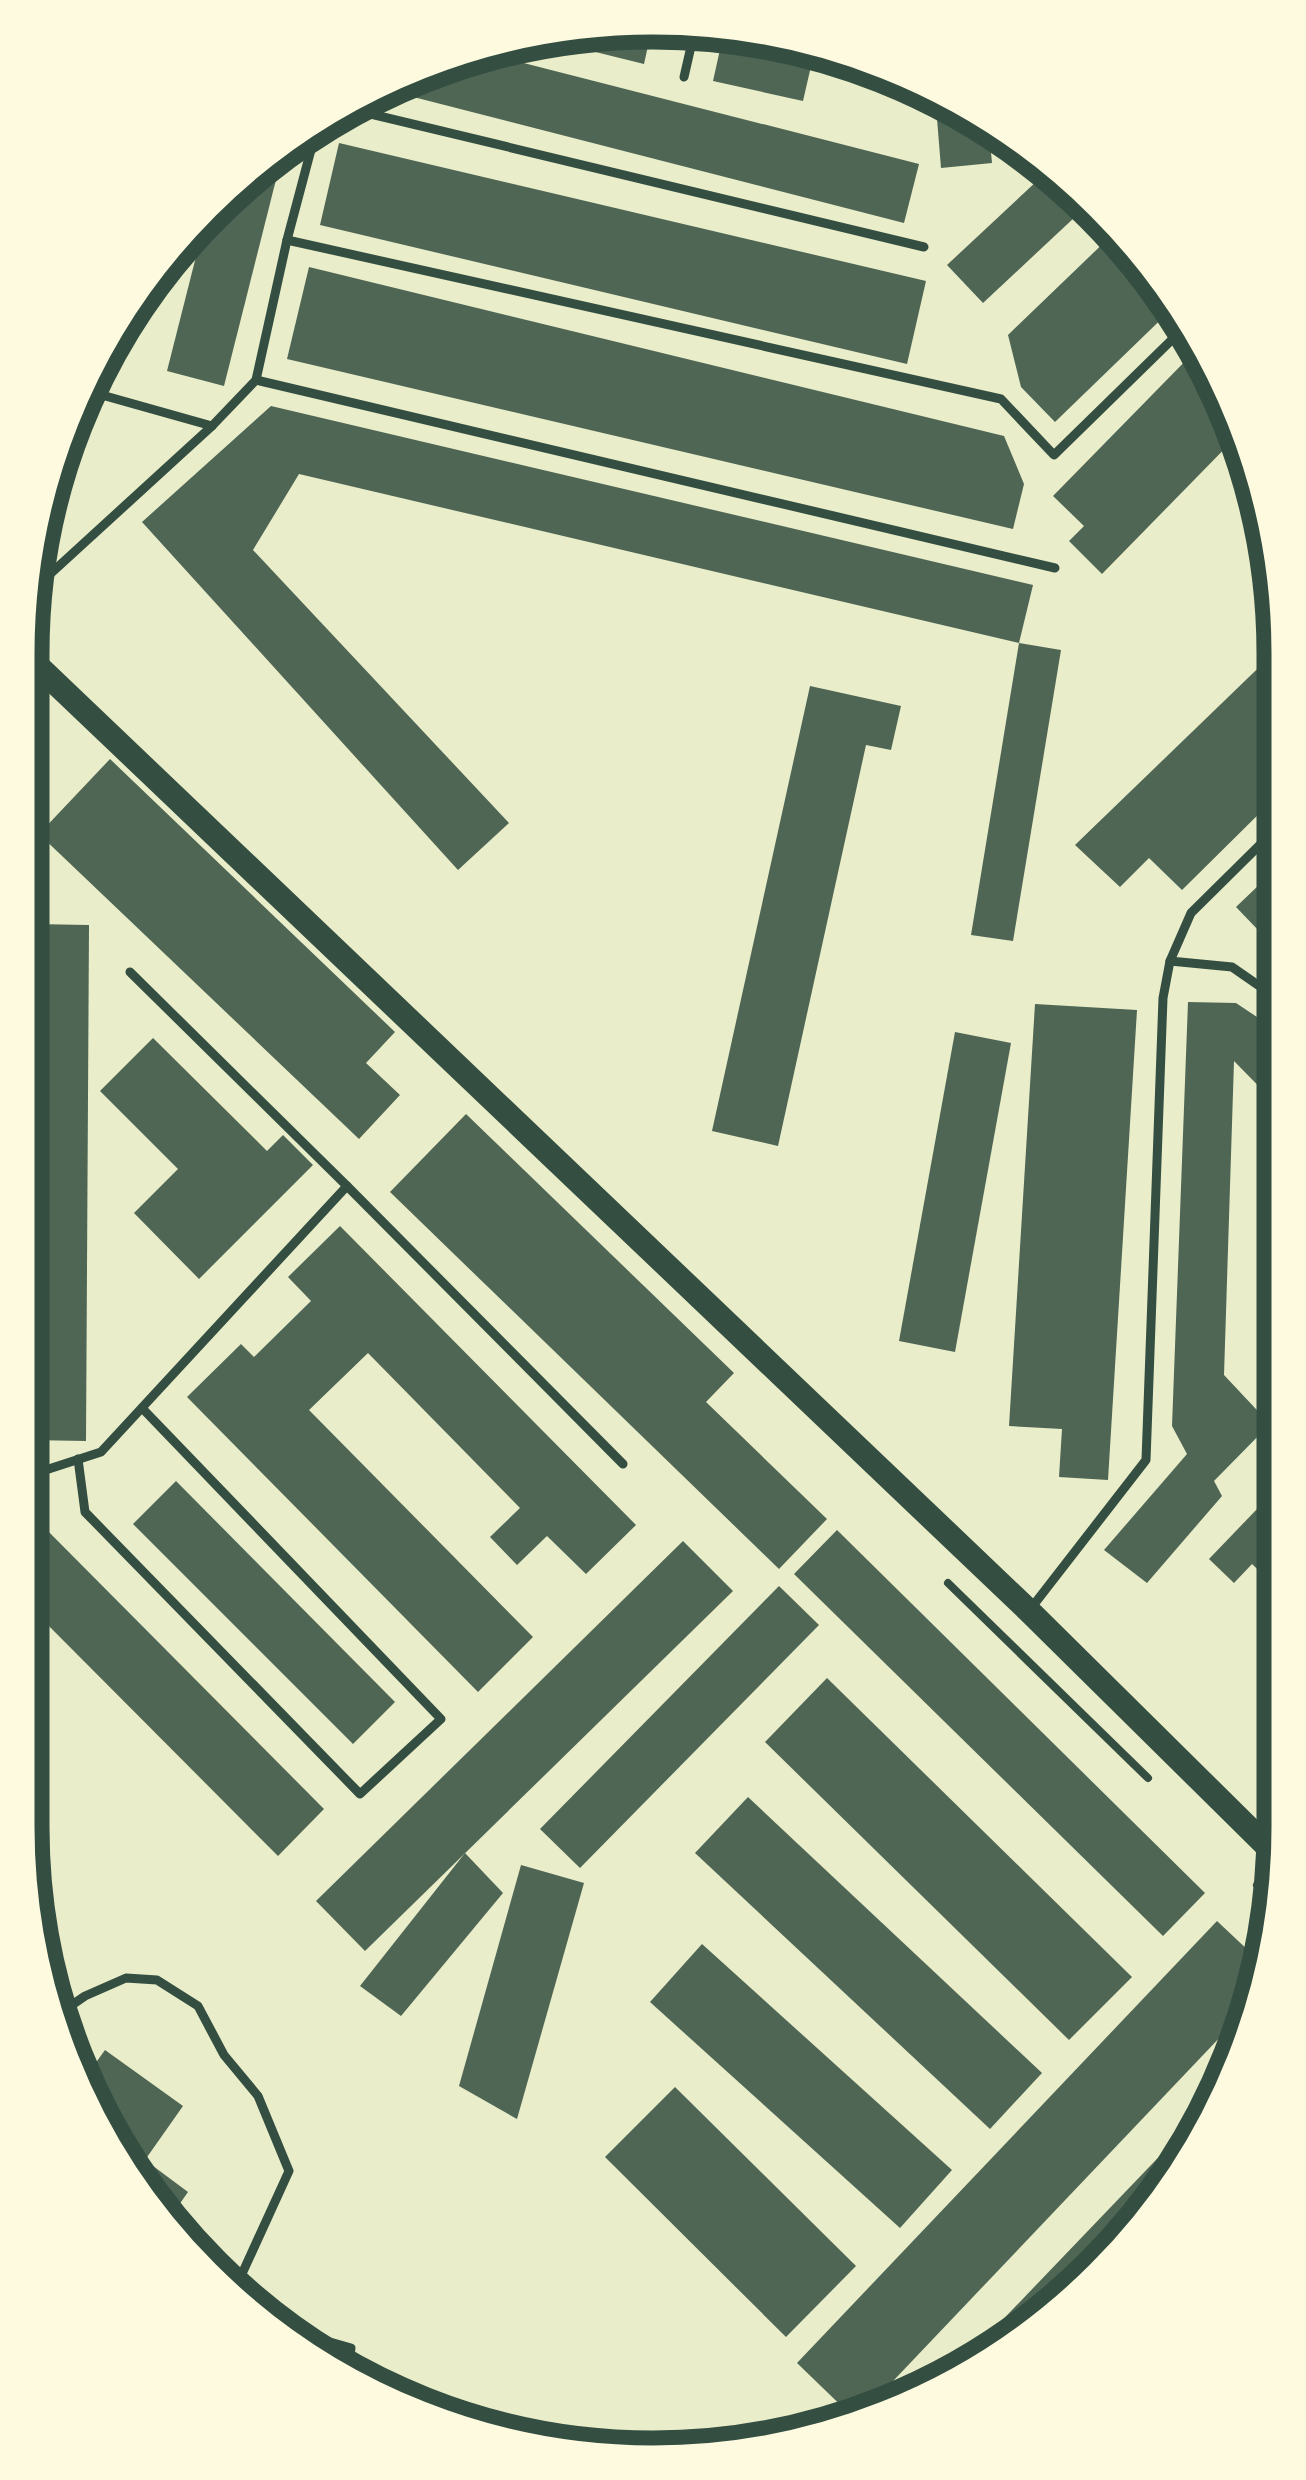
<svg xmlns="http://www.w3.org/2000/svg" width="1306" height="2480" font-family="Barlow,sans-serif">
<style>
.building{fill:#4f6655}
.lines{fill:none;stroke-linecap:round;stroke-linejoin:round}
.path{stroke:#344e41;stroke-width:8}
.service{stroke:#344e41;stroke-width:9}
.secondary{stroke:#344e41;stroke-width:24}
.rim{fill:none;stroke:#344e41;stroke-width:15}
</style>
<rect width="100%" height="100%" fill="#e9edc9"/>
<g class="building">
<polygon points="735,26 814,53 803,101 713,81 725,27"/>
<polygon points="651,32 644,64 547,40 547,39"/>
<polygon points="473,50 919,164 904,223 390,91"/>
<polygon points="935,94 968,105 988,120 992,163 941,168"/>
<polygon points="339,143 926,281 907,364 320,225"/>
<polygon points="285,144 224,386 167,371 204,225 268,152"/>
<polygon points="1053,166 1070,178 1091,202 983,303 947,265"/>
<polygon points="1116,231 1179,302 1055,422 1021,387 1008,335"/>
<polygon points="309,267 1004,436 1024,484 1013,529 287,359"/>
<polygon points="1200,346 1242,431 1102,574 1069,541 1084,526 1053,496"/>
<polygon points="271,406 1033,585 1019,643 299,474 253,550 509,823 458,870 142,522"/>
<polygon points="1259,482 1271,535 1238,502"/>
<polygon points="1019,643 1061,650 1013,941 971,935"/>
<polygon points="1280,647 1280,793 1182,890 1149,858 1120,887 1075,845"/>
<polygon points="810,686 901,706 891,750 866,745 778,1146 712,1131"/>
<polygon points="110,759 395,1032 366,1063 400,1095 359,1139 39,834"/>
<polygon points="1281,864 1281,954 1236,907"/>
<polygon points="33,924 89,925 86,1441 29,1440"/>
<polygon points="1188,1002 1236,1003 1281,1033 1281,1109 1234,1061 1224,1375 1270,1424 1214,1481 1222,1496 1147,1583 1104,1550 1187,1454 1172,1426"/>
<polygon points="1035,1004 1137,1010 1108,1480 1059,1477 1062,1429 1009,1426"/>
<polygon points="955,1032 1011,1043 955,1352 899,1341"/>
<polygon points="153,1038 267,1151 283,1135 313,1165 199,1279 134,1213 178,1169 100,1091"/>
<polygon points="466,1114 734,1373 706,1402 827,1519 779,1569 390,1192"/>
<polygon points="340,1226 636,1525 586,1574 547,1536 517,1565 490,1537 520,1508 368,1353 309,1410 533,1637 478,1692 187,1397 241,1344 254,1357 311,1301 288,1277"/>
<polygon points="176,1481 395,1702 353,1744 133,1524"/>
<polygon points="1282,1483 1283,1594 1252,1564 1234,1583 1209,1559"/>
<polygon points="29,1512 324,1809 278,1856 21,1598 21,1519"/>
<polygon points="837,1530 1205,1893 1163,1936 794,1574"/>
<polygon points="683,1541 733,1591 365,1951 316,1901"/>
<polygon points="779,1586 819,1625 580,1868 540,1829"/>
<polygon points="827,1678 1132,1977 1069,2040 765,1742"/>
<polygon points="748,1797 1042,2073 990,2129 695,1853"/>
<polygon points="465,1853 503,1893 401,2016 360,1986"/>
<polygon points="521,1865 584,1883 517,2119 459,2086"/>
<polygon points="1217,1921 1267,1968 1263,1992 856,2420 797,2363"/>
<polygon points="702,1944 952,2170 900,2228 650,2002"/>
<polygon points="105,2050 183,2106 145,2160 188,2192 165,2225 152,2212 82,2082"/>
<polygon points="675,2087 856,2266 786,2337 605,2157"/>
<polygon points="1222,2091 1201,2142 1070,2302 946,2379"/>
</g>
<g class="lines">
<g class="path">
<polyline points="948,1583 1148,1778"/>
<polyline points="1257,1885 1277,1905"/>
</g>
<g class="service">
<polyline points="684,77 695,29"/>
<polyline points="354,110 924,247"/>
<polyline points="287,240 1001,399 1054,455 1189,323"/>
<polyline points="256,380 1055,568"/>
<polyline points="84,390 212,426"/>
<polyline points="25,597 212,426 256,380 287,240 317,127"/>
<polyline points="1280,825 1191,913 1170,961 1232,967 1281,1001"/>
<polyline points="130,972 347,1186"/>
<polyline points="78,1459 85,1512 360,1794 441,1719 142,1408"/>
<polyline points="21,1478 101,1452 347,1186 623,1464"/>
<polyline points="1032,1607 1146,1460 1163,998 1170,961"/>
<polyline points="53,2018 85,1996 126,1978 157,1980 198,2006 224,2055 258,2096 289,2171 241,2276 232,2287"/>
<polyline points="274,2326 351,2348 348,2373"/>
</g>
<polyline class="secondary" points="22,651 1029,1611 1284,1863"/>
</g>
<path d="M0 0H1306V2480H0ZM653 42H653A611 611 0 0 1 1264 653V1827A611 611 0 0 1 653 2438H653A611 611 0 0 1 42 1827V653A611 611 0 0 1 653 42Z" fill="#fefae0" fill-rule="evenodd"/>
<path class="rim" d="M653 42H653A611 611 0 0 1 1264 653V1827A611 611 0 0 1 653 2438H653A611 611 0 0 1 42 1827V653A611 611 0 0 1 653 42Z"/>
</svg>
